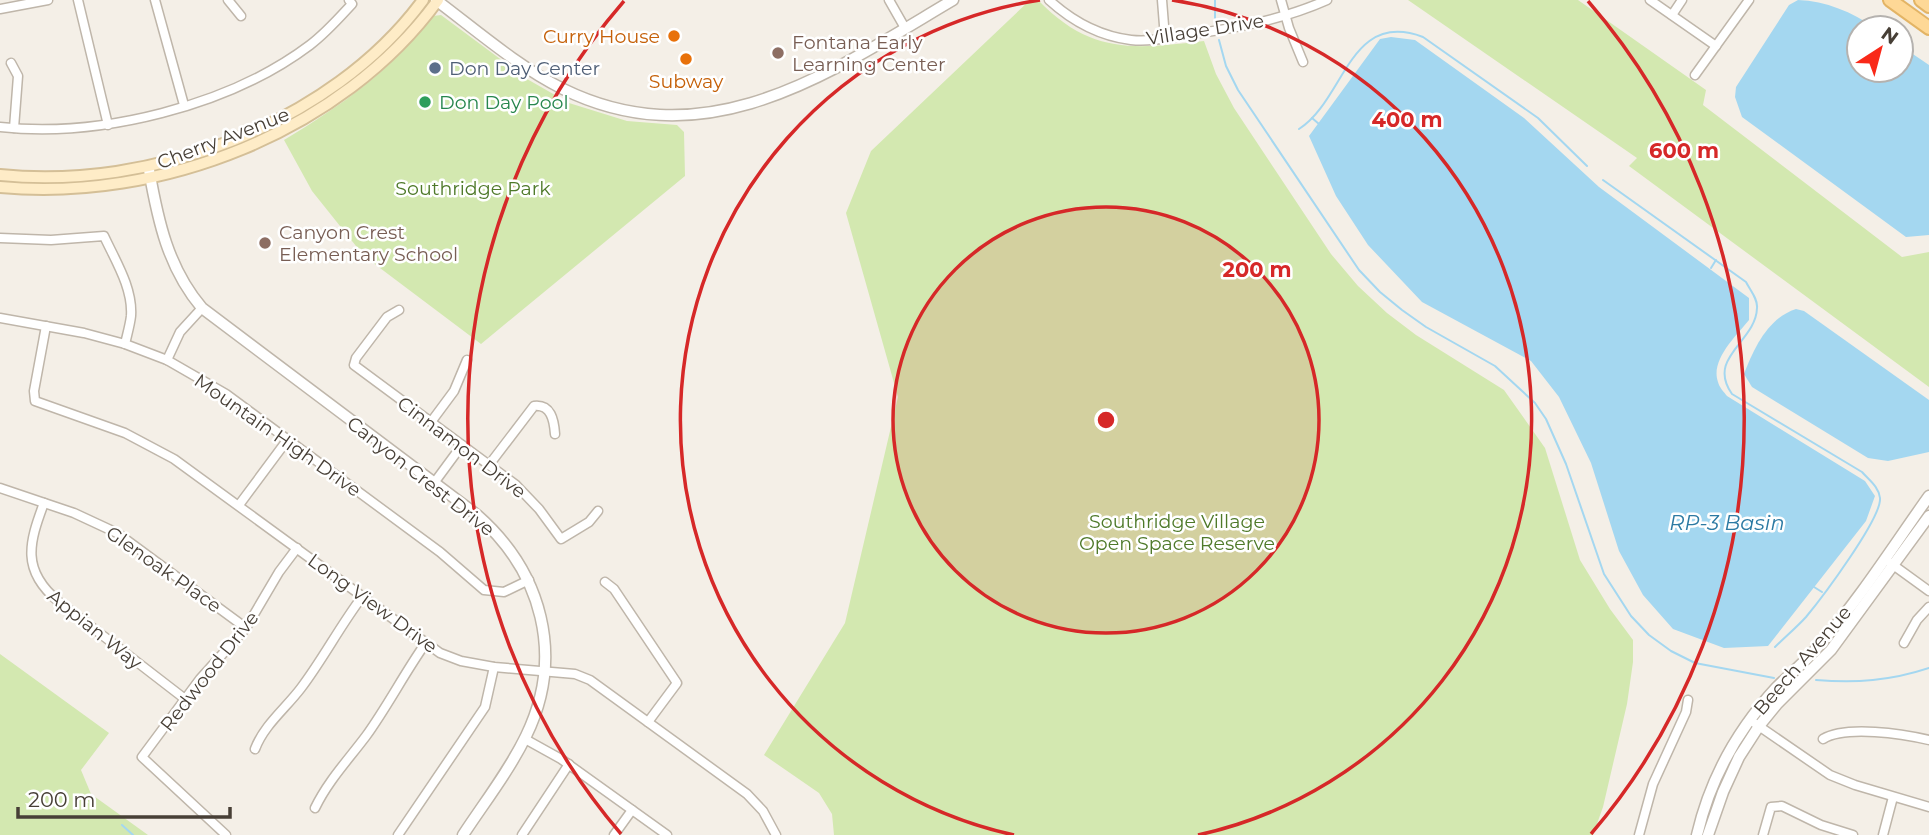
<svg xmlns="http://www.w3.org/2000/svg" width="1929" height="835" font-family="Montserrat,sans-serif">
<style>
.green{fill:#d3e8b0}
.water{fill:#a4d7f0}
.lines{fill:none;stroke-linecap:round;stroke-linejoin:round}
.stream{stroke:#a4d7f0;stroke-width:2}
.minor-casing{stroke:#bfb6aa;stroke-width:11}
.tertiary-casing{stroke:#bfb6aa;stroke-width:13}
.secondary-casing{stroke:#d4bf97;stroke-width:14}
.primary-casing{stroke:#e3b465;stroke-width:16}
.minor{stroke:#fff;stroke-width:8}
.tertiary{stroke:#fff;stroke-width:10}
.secondary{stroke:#feecc7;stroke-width:10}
.primary{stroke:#fed896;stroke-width:12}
.ring{fill:none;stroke:#d62828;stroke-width:3.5}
.food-dot{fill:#e8710a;stroke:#fff;stroke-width:2.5}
.education-dot{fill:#8d6e63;stroke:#fff;stroke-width:2.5}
.service-dot{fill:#5c6f8a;stroke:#fff;stroke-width:2.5}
.leisure-dot{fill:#2e9e5b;stroke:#fff;stroke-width:2.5}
.labels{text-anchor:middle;stroke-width:5;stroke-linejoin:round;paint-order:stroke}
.street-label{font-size:19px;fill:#473f36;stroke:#fff}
.food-label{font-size:19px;fill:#c56008;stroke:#fff;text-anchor:end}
.education-label{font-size:19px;fill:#785e54;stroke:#fff;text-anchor:start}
.service-label{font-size:19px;fill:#4e5e75;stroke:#fff;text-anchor:start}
.leisure-label{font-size:19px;fill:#27864d;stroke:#fff;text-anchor:start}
.park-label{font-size:19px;fill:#4e7929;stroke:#fff}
.water-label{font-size:21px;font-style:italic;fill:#2c7aa3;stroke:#fff}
.centre{fill:#d62828;stroke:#fff;stroke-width:3.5}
.ring-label{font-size:21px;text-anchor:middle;font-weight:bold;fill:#d62828;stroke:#fff;stroke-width:5;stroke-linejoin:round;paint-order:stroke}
</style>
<rect width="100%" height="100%" fill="#f4efe7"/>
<g class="green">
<path d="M1030,0H1038C1091,55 1135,49 1204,41L1216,74L1234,108L1331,254L1358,286L1387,313L1416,335L1504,390L1545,448L1580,560L1610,609L1633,640V662L1627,704L1603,807L1593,835H834L832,814L819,793L764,755L845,623L898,397L846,213L871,151Z"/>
<polygon points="1408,0 1578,0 1706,90 1703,105 1902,257 1929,252 1929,387 1629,166 1637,158"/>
<path d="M441,15L527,79L569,103L627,121L677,125L684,132L685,176L481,344L364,256L312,191L284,140C342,105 391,71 433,16Z"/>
<polygon points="0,654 109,733 81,770 91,794 148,835 0,835"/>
</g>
<g class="water">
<path d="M1798,0C1826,1 1852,12 1875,28H1859V70H1901V46L1929,65V235L1906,237L1742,117L1735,97L1736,87L1789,5Z"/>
<path d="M1391,37L1415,40L1524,118L1599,187L1749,298V320C1737,335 1710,360 1718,382C1719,387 1724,392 1727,396L1865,481L1875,496L1866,521L1768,646L1724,648L1673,629L1643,595L1619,551L1591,463L1559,397L1531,361L1422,302L1368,245L1336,196L1309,136L1380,39Z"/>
<path d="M1796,309L1804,311L1929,400V452L1888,461L1868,458L1752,387L1744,374C1754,348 1768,318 1796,309Z"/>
</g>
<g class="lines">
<g class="stream">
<polyline points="1215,0 1215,18"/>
<polyline points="1219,40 1226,66 1238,90 1359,270 1380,292 1402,310 1426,327 1495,366 1535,403 1546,419 1566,464 1604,574 1631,616 1649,635 1671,651 1695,663 1774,678"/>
<polyline points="1312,118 1319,124"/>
<path d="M1299,129C1345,100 1349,9 1423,37L1538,118L1587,166"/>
<path d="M1603,180L1746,282C1750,290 1758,299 1757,308C1756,342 1706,357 1732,394L1862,472C1869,480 1879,487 1880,498C1882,518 1821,599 1806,617C1797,627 1785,637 1775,647"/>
<polyline points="1711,268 1716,260"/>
<polyline points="1814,587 1822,592"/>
<path d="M1816,680C1856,683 1890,681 1929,668"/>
<polyline points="122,825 133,835"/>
</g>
<defs>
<g id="minor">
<polyline points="78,0 108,125"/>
<polyline points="155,0 184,105"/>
<polyline points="228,0 241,16"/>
<polyline points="889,0 905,28"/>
<path d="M1049,0C1072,21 1099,36 1131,40C1149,42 1167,38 1185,35C1233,29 1282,20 1327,0"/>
<polyline points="1162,0 1165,38"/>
<polyline points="1281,0 1289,28 1303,62"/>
<polyline points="1650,0 1716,46"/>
<polyline points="0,9 48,0"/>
<polyline points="1672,15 1682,0"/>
<polyline points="11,63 18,76 14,128"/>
<polyline points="1695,75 1749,0"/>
<path d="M0,127C100,138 229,106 310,45C326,33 339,18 352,4L349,0"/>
<path d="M0,238L51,240L104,236C115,260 133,288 131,316C130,325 127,335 125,344"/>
<polyline points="399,310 387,317 356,358 354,365 516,485 539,509 561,539 589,522 598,511"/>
<polyline points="0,318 84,333 125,344 167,360 226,394 440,552 484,590 504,592 529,580"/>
<polyline points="46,326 34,391 35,401 125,433 174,459 440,653 461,661 494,667 575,674 590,680 747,794 763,811 776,835"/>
<polyline points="167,360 180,332 202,308"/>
<polyline points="431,422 454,391 467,360"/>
<path d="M489,465L534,406C551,404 554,420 555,434"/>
<polyline points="434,483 462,445"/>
<polyline points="0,488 74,513 117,533 246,628"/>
<path d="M44,503C29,543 21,570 58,601L185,699"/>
<polyline points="239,505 288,439"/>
<polyline points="1889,562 1929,591"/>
<polyline points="605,582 614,589 677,683 648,722"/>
<polyline points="1904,643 1917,620 1929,607"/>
<polyline points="1750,720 1830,775 1855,785 1929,807"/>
<polyline points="525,739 561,759 667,835"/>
<path d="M1823,739C1846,725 1903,734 1929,740"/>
<path d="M255,749C264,725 286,708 301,688C323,659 340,626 362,597"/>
<path d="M315,808C328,781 348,760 366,736C387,707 404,674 425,644"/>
<polyline points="226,835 142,757 200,679 246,628 279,572 297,548"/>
<polyline points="398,835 485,707 494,667"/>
<polyline points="522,835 569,764"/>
<polyline points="614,835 632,810"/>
<polyline points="1639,835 1653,784 1686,712 1688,700"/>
<polyline points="1763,835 1771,807 1782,806 1821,825 1853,835"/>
<polyline points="1883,835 1893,797"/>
</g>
<g id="tertiary">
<path d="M436,0C476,30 517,66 563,89C708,160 831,72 953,0"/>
<path d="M149,170C158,221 168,268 202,308L477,515C542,572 565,656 526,736C509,771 484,803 463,835"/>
<path d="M1697,835C1710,779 1738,729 1777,687C1792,672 1809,659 1822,642C1861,597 1894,545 1929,496"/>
<polyline points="1708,835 1723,792 1739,757 1759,726 1777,704 1831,650 1929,516"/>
</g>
<g id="secondary">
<path d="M0,175C150,191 332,124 423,0"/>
<path d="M0,187C160,202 342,132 438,0"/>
</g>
<g id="primary">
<polyline points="1890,0 1929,28"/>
<polyline points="1921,0 1929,6"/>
</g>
</defs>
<use href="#minor" class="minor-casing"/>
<use href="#tertiary" class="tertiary-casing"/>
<use href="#secondary" class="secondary-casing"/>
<use href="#primary" class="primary-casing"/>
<use href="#minor" class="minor"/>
<use href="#tertiary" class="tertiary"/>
<use href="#secondary" class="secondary"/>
<use href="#primary" class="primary"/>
</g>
<circle cx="1106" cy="420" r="213" fill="#d62828" fill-opacity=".12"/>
<g class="ring">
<circle cx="1106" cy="420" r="213"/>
<path d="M1014 835A425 425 0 0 1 1040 0M1172 0A425 425 0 0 1 1198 835"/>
<path d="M621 834A638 638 0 0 1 624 1M1588 1A638 638 0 0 1 1591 834"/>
</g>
<g class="food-dot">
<circle cx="674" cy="36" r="7"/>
<circle cx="686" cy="59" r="7"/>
</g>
<g class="education-dot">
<circle cx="778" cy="53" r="7"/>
<circle cx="265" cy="243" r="7"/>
</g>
<circle class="service-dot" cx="435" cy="68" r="7"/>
<circle class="leisure-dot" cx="425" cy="102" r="7"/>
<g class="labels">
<g class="street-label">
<text transform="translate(1205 29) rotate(-9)" y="7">Village Drive</text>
<text transform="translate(223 138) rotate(-21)" y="7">Cherry Avenue</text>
<text transform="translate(278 435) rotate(35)" y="7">Mountain High Drive</text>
<text transform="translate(462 447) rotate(37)" y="7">Cinnamon Drive</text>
<text transform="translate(421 476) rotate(38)" y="7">Canyon Crest Drive</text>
<text transform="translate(164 569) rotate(35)" y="7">Glenoak Place</text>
<text transform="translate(373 603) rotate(36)" y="7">Long View Drive</text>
<text transform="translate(95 629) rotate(39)" y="7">Appian Way</text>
<text transform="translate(1802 660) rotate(-49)" y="7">Beech Avenue</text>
<text transform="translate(209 671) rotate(-52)" y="7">Redwood Drive</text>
</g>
<g class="food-label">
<text x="660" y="43">Curry House</text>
<text x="686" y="88" text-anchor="middle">Subway</text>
</g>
<g class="education-label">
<text x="792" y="49">Fontana Early<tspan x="792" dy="22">Learning Center</tspan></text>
<text x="279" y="239">Canyon Crest<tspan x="279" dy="22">Elementary School</tspan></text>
</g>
<g class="service-label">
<text x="449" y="75">Don Day Center</text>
</g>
<g class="leisure-label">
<text x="439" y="109">Don Day Pool</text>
</g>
<g class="park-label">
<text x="473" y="195">Southridge Park</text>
<text x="1177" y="528">Southridge Village<tspan x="1177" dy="22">Open Space Reserve</tspan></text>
</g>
<g class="water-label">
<text x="1727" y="530">RP-3 Basin</text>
</g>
</g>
<circle cx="1106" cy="420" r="10" class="centre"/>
<g class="ring-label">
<text x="1407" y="127">400 m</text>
<text x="1684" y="158">600 m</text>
<text x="1257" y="277">200 m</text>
</g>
<g transform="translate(1880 49) rotate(36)"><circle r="33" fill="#ffffff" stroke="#b5b2af" stroke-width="2"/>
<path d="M0-5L12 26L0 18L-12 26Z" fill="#f92919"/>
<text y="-10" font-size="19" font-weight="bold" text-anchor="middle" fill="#473f36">N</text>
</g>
<path d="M18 807v10h212v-10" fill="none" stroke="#473f36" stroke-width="3.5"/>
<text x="28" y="807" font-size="21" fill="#473f36" stroke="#ffffff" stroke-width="5" paint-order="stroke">200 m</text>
</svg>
